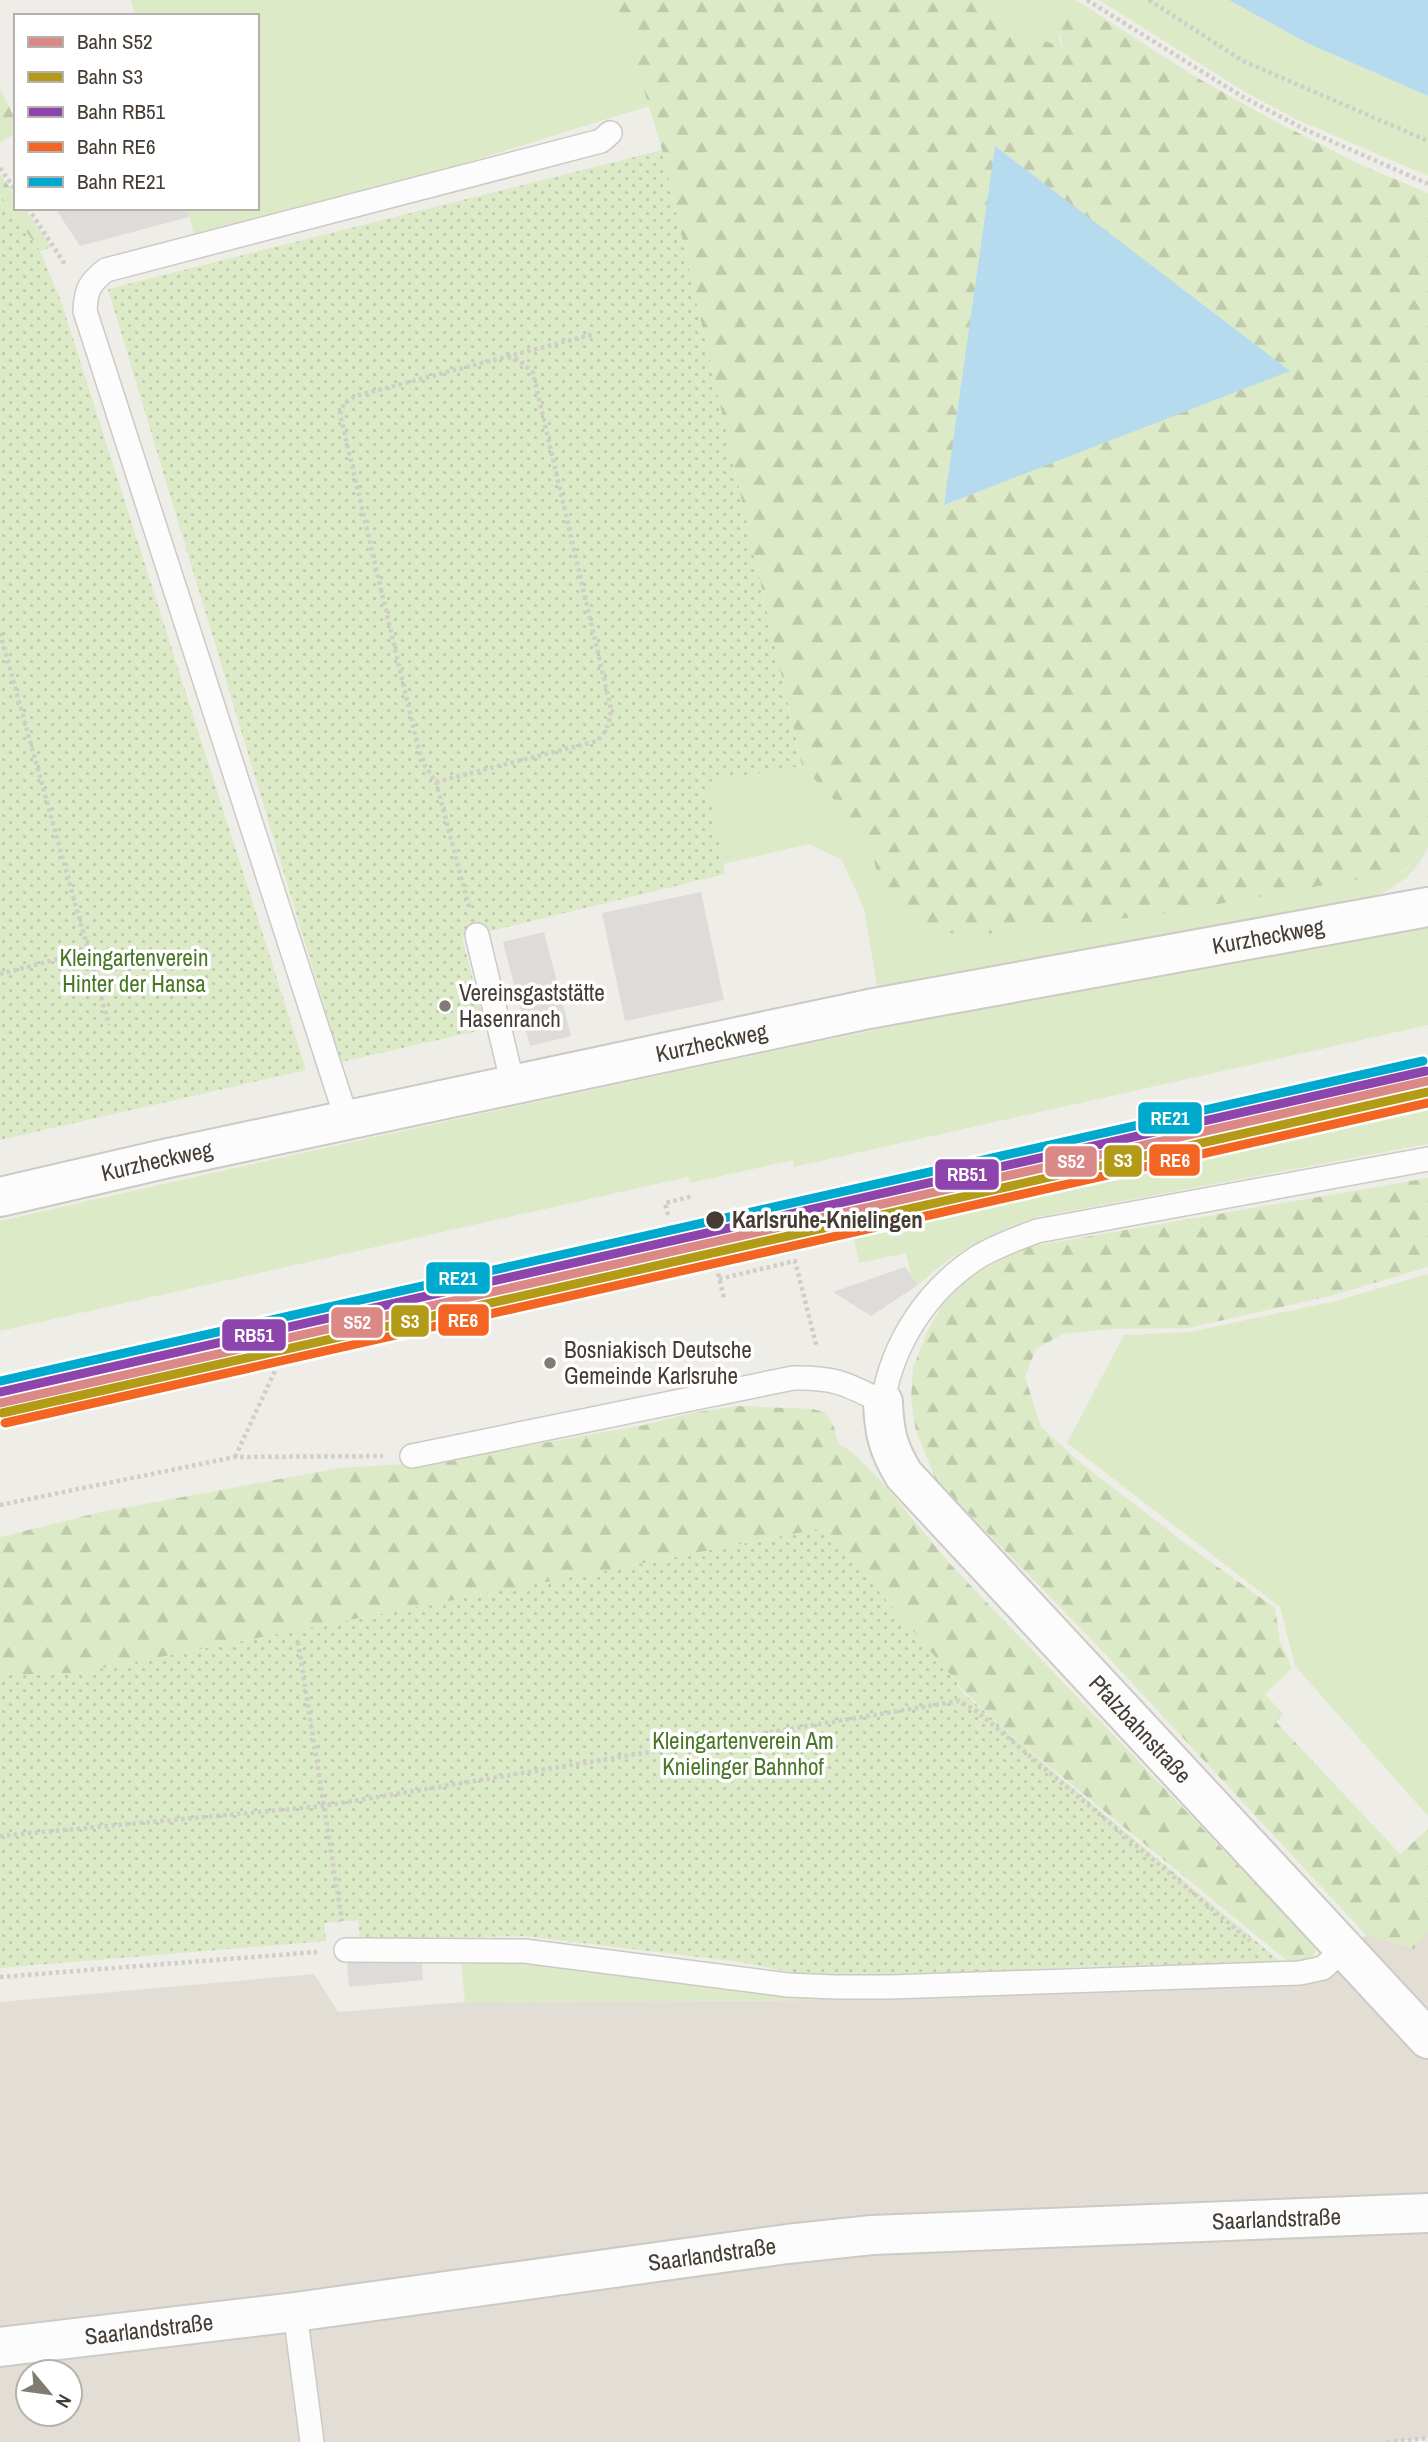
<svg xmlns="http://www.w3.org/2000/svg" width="1428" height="2442" font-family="'Archivo Narrow',sans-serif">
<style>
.residential{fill:#e3ded5;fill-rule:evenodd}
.grass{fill:#ddeac7}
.forest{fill:url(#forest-firs)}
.garden{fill:url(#garden-dots)}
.parking{fill:#dedcd8}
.water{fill:#b7dbee}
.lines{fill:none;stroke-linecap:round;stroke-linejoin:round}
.lane-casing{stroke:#cdcac5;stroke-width:26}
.street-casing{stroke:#cdcac5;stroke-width:42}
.path{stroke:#d1cdc9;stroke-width:4.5;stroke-dasharray:3.5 3.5;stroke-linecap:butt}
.lane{stroke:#fcfcfc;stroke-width:23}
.street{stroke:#fcfcfc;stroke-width:38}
.rail-1-casing{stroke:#fff;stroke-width:14}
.rail-2-casing{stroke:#fff;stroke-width:14}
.rail-3-casing{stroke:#fff;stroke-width:14}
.rail-4-casing{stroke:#fff;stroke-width:14}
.rail-5-casing{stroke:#fff;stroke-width:14}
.rail-1{stroke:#da8986;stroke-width:9}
.rail-2{stroke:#b39a17;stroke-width:9}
.rail-3{stroke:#8e44ad;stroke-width:9}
.rail-4{stroke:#f26522;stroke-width:9}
.rail-5{stroke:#00a9ce;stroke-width:9}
.poi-dot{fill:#807b73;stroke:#fff;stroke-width:2.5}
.stop-dot{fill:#453d34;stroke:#fff;stroke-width:2.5}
.labels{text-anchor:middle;stroke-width:7;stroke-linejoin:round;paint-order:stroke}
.street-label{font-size:23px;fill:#453d34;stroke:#fff}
.park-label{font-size:23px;fill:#497727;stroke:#fff}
.poi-label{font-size:23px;fill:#453d34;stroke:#fff;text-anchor:start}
.stop-label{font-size:23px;font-weight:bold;fill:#453d34;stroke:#fff;text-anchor:start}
.line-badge{stroke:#fff;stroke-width:2.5}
.badge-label{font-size:19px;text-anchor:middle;font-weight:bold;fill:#fff}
</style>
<defs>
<pattern id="forest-firs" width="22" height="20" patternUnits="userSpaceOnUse" patternTransform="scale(1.75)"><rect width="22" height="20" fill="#ddeac7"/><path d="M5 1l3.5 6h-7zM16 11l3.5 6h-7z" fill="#bfcaac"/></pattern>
<pattern id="garden-dots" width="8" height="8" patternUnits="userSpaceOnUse" patternTransform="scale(1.75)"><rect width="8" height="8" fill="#ddeac7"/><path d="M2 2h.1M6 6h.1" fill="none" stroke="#bfcaac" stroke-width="1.8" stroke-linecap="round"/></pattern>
</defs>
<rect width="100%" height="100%" fill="#eeede8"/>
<path class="residential" d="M1428,1908V2438L1389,2442H0V2002L314,1974L338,2012L465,2002L838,2000L1313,1980L1366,1935ZM28,2372H70V2414H28Z"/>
<g class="grass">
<polygon points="131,0 613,0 631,47 649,106 381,189 194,235 187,208 257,208 257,16 136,16"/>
<polygon points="981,0 1076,0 1180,67 1099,17 1066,12 1058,35 1063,49 1033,35"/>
<polygon points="1099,0 1229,0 1307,43 1428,96 1428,176 1298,120 1250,95"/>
<path d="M802,766L847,813L874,861L884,898L1404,872L1428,844V847C1415,873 1405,880 1380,895L878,990L864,909L842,860L809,844L723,864L706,782Z"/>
<path d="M1428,920V1025L794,1167L793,1160L690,1183L688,1177L0,1331V1221C474,1113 950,1011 1428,920Z"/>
<path d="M1428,1110V1144L1037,1217C991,1232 954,1252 918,1285L911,1274L906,1253L859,1263L854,1239Z"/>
<polygon points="1428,1274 1428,1816 1295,1666 1280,1607 1067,1443 1124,1335 1189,1332 1332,1302"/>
<polygon points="509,1959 838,2000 465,2002 461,1960"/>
</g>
<g class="forest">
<path d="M613,0H981L1033,35L1063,49C1061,27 1053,35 1066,12L1099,17L1201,80L1269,118L1359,164L1428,193V844L1404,871L1162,914L985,934L947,933L914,922L884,898L874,861L847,813L802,766L662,150L631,47Z"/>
<polygon points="0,88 16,121 16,133 0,143"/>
<polygon points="0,174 16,196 16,208 24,208 52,247 40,251 0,195"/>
<polygon points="1428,1178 1428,1267 1330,1296 1188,1328 1111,1329 1063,1334 1036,1349 1025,1377 1041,1427 1082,1464 1194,1550 1275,1608 1280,1641 1292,1668 1265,1694 1283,1714 1276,1722 1400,1854 1428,1829 1428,1932 1414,1949 1366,1935 1093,1641 936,1480 916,1431 911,1399 913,1368 927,1332 943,1304 969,1278 1021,1248"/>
<path d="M738,1406L813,1409L826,1413L834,1427L838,1443L853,1453L880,1480L951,1565L1310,1941L1316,1950C1311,1961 1306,1963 1295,1967L1010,1734C999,1722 961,1691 956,1681L824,1528L78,1673L0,1675V1537L101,1512L340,1468L436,1462L644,1425L691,1413Z"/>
</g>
<g class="garden">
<polygon points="662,150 802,766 707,782 725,874 462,938 486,1029 341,1062 108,289"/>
<polygon points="0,195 40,251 61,301 306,1070 0,1140"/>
<polygon points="824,1528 956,1681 960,1690 1055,1773 1281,1962 1074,1967 901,1976 805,1975 741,1962 524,1936 360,1940 358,1920 324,1923 326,1941 0,1968 0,1675 78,1673"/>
</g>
<g class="parking">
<polygon points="55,208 187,208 189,217 80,246"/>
<polygon points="701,892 724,1000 625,1021 602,913"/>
<polygon points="544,932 571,1036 530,1046 503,942"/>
<polygon points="905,1267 918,1285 871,1316 833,1292"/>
<polygon points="346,1950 421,1950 423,1980 349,1987"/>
</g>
<g class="water">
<polygon points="1229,0 1428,0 1428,96 1307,43"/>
<polygon points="995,146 1290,371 944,505"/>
</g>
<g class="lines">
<defs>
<g id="lane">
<polyline points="477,935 513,1085"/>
<path d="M347,1120L85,311C86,290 89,283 106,270L601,141L610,133"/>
<path d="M412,1456L793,1378C835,1377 846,1384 883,1402C892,1343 928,1289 978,1257C996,1246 1016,1239 1037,1231L1428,1159"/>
<polyline points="346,1950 524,1951 788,1985 835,1987 890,1987 1300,1973 1323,1968 1343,1949"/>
<polyline points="295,2312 312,2442"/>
</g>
<g id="street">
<path id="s1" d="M0,1197L164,1159L869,1009L1428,907"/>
<path id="s2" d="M883,1402C884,1432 888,1449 904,1475L1428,2039"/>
<path id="s3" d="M0,2347L295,2312L787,2244L872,2235L1428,2213"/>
</g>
</defs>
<use href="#lane" class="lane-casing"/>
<use href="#street" class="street-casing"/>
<g class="path">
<polyline points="1087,0 1243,97 1304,129 1428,184"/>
<polyline points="1149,0 1243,61 1428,141"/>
<polyline points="0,168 16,191"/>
<polyline points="28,208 66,266"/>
<polyline points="0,633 109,1025"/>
<path d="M436,782L597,741C607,731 610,723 611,709L533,373L519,360L508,357"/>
<polyline points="469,907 436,782 421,760 340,414 344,403 355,396 594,334"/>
<polyline points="0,974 89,951"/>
<polyline points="668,1215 665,1203 693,1196"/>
<polyline points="713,1253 724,1298"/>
<polyline points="719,1279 795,1261 817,1348"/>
<polyline points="235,1457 275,1371"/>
<polyline points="0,1505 235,1457 383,1456"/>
<polyline points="298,1642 342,1921"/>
<polyline points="0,1836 323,1806 959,1701 975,1710 1250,1941"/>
<polyline points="0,1977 317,1952"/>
<polyline points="1387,2442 1428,2438"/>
</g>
<use href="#lane" class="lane"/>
<use href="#street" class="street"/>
<defs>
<polyline id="rail-1" points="0,1403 1428,1081"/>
<polyline id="rail-2" points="2,1413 1428,1092"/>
<polyline id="rail-3" points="0,1392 1426,1071"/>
<polyline id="rail-4" points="5,1423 1428,1103"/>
<polyline id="rail-5" points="0,1381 1423,1061"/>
</defs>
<use href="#rail-1" class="rail-1-casing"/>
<use href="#rail-2" class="rail-2-casing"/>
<use href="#rail-3" class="rail-3-casing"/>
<use href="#rail-4" class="rail-4-casing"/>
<use href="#rail-5" class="rail-5-casing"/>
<use href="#rail-1" class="rail-1"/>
<use href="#rail-2" class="rail-2"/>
<use href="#rail-3" class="rail-3"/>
<use href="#rail-4" class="rail-4"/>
<use href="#rail-5" class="rail-5"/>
</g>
<g class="poi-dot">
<circle cx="445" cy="1006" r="7"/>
<circle cx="550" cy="1363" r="7"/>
</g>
<circle class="stop-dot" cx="715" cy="1220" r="10"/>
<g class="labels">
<g class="street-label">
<text dy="8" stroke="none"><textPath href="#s1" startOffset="1295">Kurzheckweg</textPath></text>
<text dy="8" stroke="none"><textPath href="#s1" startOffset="728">Kurzheckweg</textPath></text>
<text dy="8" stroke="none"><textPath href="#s1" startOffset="161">Kurzheckweg</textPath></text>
<text dy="8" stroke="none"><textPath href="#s2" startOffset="424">Pfalzbahnstraße</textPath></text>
<text dy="8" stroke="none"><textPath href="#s3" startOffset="1284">Saarlandstraße</textPath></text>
<text dy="8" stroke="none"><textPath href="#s3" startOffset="718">Saarlandstraße</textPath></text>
<text dy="8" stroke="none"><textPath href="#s3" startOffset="150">Saarlandstraße</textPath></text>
</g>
<g class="park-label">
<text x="134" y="966">Kleingartenverein<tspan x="134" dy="26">Hinter der Hansa</tspan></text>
<text x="743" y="1749">Kleingartenverein Am<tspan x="743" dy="26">Knielinger Bahnhof</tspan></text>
</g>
<g class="poi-label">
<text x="459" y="1001">Vereinsgaststätte<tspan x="459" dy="26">Hasenranch</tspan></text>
<text x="564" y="1358">Bosniakisch Deutsche<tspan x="564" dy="26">Gemeinde Karlsruhe</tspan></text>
</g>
<g class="stop-label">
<text x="732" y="1228">Karlsruhe-Knielingen</text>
</g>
</g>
<g class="line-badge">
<rect x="1137" y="1101" width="66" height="34" rx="7" fill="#00a9ce"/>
<rect x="1148" y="1143" width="53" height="34" rx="7" fill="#f26522"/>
<rect x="1103" y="1144" width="40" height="34" rx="7" fill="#b39a17"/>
<rect x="1044" y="1145" width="54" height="33" rx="7" fill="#da8986"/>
<rect x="934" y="1158" width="66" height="33" rx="7" fill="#8e44ad"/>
<rect x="425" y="1261" width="66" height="34" rx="7" fill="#00a9ce"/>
<rect x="437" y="1303" width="53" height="34" rx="7" fill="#f26522"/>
<rect x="390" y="1304" width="40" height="34" rx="7" fill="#b39a17"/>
<rect x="330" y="1306" width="54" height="33" rx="7" fill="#da8986"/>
<rect x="221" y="1318" width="66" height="34" rx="7" fill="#8e44ad"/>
</g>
<g class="badge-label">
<text x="1170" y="1125">RE21</text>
<text x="1175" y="1167">RE6</text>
<text x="1123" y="1167">S3</text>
<text x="1071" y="1168">S52</text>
<text x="967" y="1181">RB51</text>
<text x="458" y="1285">RE21</text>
<text x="463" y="1327">RE6</text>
<text x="410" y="1328">S3</text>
<text x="357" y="1329">S52</text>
<text x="254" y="1342">RB51</text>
</g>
<rect x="14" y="14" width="245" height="196" fill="#ffffff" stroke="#b5b1ae" stroke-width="2"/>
<rect x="28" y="37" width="35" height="10" fill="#da8986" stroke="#b5b1ae" stroke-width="2"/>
<text x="77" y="49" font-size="21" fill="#453d34">Bahn S52</text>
<rect x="28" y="72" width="35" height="10" fill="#b39a17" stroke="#b5b1ae" stroke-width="2"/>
<text x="77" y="84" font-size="21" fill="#453d34">Bahn S3</text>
<rect x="28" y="107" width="35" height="10" fill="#8e44ad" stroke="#b5b1ae" stroke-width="2"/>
<text x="77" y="119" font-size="21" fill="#453d34">Bahn RB51</text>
<rect x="28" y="142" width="35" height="10" fill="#f26522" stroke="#b5b1ae" stroke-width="2"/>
<text x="77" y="154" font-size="21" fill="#453d34">Bahn RE6</text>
<rect x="28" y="177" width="35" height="10" fill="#00a9ce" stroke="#b5b1ae" stroke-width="2"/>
<text x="77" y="189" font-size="21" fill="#453d34">Bahn RE21</text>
<g transform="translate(49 2393) rotate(119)"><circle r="33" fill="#ffffff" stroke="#b5b1ae" stroke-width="2"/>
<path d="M0-5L12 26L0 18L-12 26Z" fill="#807b73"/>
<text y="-10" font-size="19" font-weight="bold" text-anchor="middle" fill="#453d34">N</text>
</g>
</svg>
